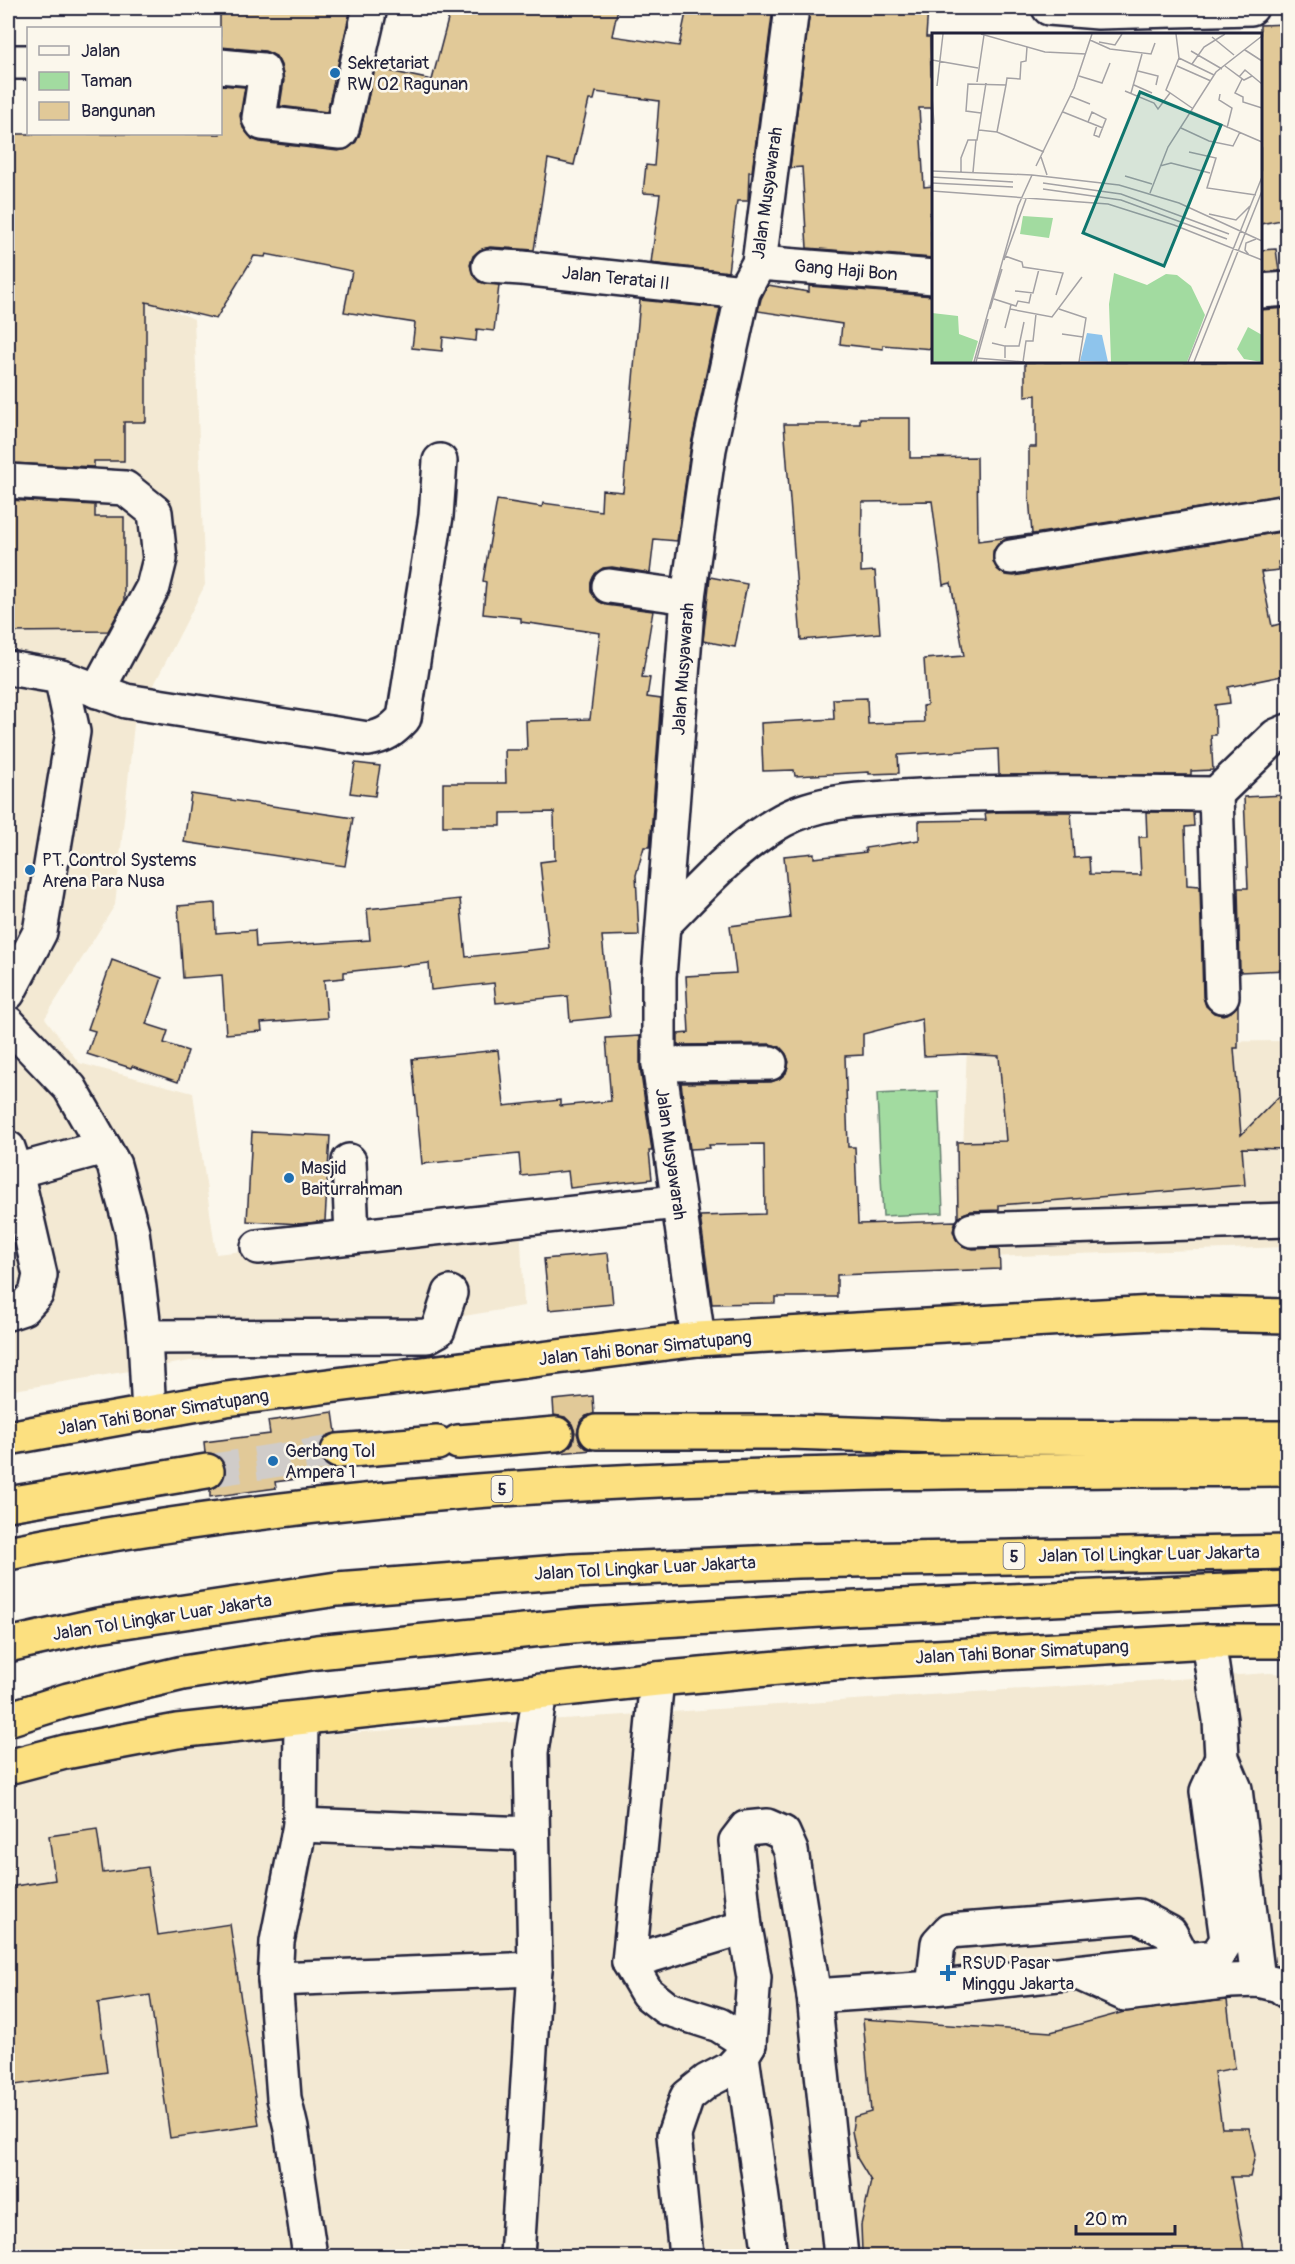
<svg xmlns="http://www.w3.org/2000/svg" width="1295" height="2264" font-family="Pangolin,sans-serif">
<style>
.built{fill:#f3e9d3}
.green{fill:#a2dba0;stroke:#627e6e;stroke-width:1.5}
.building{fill:#e1c998;stroke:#22223b;stroke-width:1.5}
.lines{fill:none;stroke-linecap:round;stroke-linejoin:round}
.highway-tunnel{stroke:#d0ccc9;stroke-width:33;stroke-dasharray:33 16;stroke-linecap:butt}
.minor-casing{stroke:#22223b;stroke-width:38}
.highway-casing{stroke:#22223b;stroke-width:38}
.minor{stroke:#fbf7ec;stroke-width:33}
.highway{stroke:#fce080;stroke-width:33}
.poi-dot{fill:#1f6fb2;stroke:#fbf7ec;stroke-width:2}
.labels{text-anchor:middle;stroke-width:5;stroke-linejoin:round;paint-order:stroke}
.shield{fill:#fbf7ec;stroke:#636270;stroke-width:1.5}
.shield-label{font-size:16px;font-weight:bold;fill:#22223b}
.poi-label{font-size:18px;fill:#22223b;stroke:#fbf7ec;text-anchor:start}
.street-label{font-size:18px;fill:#22223b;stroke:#fbf7ec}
.inset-road{fill:none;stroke:#a4a2a5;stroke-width:1.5}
.view{fill:#0f766e;fill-opacity:0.15;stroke:#0f766e;stroke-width:3}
.inset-edge{fill:none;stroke:#22223b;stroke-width:3}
</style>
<rect width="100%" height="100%" fill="#fbf7ec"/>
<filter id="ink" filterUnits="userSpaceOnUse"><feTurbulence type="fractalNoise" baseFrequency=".0167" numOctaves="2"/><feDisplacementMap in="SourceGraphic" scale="12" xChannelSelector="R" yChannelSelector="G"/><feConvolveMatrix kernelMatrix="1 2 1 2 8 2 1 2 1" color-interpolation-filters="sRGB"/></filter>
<g filter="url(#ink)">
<g class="built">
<polygon points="8,298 149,300 194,319 205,585 134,724 115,905 45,1018 79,1063 193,1093 216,1254 520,1220 524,1306 8,1391"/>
<polygon points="1287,1041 1287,1247 959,1258 967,1045"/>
<polygon points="1269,1673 1287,1674 1287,2256 8,2256 8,1755"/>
</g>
<polygon class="green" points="938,1091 943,1213 883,1216 877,1094"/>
<g class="building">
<polygon points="220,8 351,8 327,112 280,106 284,80 281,65 276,56 265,51 220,47"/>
<polygon points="451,8 618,8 612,36 679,46 687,8 773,8 752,172 749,172 748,201 737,201 728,272 651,263 660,194 643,193 646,165 654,166 659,101 596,92 594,100 589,100 574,165 548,159 534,250 490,247 480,250 473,256 470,265 473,275 479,282 499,285 494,331 477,329 476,341 443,337 442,351 412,348 415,323 344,312 352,271 266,254 265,257 254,256 216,319 146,302 146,422 124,422 124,461 94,461 94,467 8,463 8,134 220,134 220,85 245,87 240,116 243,128 252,139 260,142 338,151 347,149 356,142 360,133 375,68 432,80"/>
<polygon points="810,8 928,8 926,37 930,37 931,75 933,75 933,108 919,108 924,187 933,186 933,213 930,213 933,258 807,248 802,167 790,168"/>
<polygon points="1287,24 1287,219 1260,224 1260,25"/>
<polygon points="1276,249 1279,271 1260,272 1260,250"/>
<polygon points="768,285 809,292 809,286 933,296 933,349 883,345 883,349 840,344 842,324 758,311 761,299"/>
<polygon points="640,300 720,308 691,445 677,541 654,539 650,573 612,567 603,568 595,574 591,583 591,592 598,601 606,605 653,611 642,677 650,678 647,697 661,699 650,847 644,847 636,875 639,935 602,936 610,1017 570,1021 568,996 496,1003 494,983 431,990 429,963 344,972 344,978 324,980 327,1018 261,1023 262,1031 226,1034 222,975 183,978 178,906 215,903 216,933 255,930 256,947 370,940 367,909 460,899 466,957 549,948 540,862 555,860 554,812 501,813 501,826 443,826 443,783 506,783 505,750 527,750 526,721 590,719 600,633 521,622 521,618 483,614 486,582 483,581 497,500 542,507 543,503 601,511 602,490 623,492"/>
<polygon points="1287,308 1287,494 1008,538 999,543 993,551 993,561 997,569 1005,575 1014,576 1287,531 1287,561 1278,562 1279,570 1261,572 1272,626 1287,622 1287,670 1281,671 1282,676 1228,687 1230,703 1215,705 1216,735 1211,735 1213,770 1191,771 1191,775 999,775 998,749 898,755 899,773 869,774 869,772 795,776 794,770 763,771 761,723 834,719 833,699 867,698 868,724 924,722 923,706 927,705 924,659 964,656 951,583 943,585 932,501 862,502 861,572 875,571 880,633 801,640 784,424 860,424 860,418 910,418 910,458 977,457 978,541 1032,534 1029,496 1029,447 1036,447 1036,395 1025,396 1025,362 1260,362 1260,310"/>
<polygon points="8,500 95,505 95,517 124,517 124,602 108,631 8,632"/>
<polygon points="710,577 747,584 735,647 703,641"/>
<polygon points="355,763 380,766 375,796 350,793"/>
<polygon points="191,794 353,818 345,866 184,842"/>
<polygon points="1287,795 1287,970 1240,972 1238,888 1248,888 1244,797"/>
<polygon points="1000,812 1071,812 1074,858 1089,857 1090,874 1141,875 1139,837 1147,837 1146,812 1193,812 1194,826 1185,827 1187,885 1200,886 1203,997 1206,1006 1214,1013 1223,1015 1231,1012 1238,1005 1238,1048 1234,1048 1241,1135 1287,1088 1287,1149 1242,1148 1245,1185 999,1205 999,1210 971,1211 963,1214 958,1218 957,1142 1006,1141 999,1056 965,1054 924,1056 922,1019 863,1034 863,1055 845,1056 848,1147 855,1147 858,1224 956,1221 953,1231 956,1239 963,1246 973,1249 999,1248 1000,1269 837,1275 837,1297 775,1297 775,1303 712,1304 700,1216 765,1214 764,1144 709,1145 710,1148 690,1149 681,1083 771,1082 779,1079 786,1073 789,1062 786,1054 780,1047 770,1044 678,1045 678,1034 689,1033 686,976 736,973 730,926 790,918 784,856 814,853 814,858 866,852 865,848 919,840 919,821 986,820 985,813"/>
<polygon points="112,960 162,978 146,1024 168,1031 164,1043 188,1051 178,1082 132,1066 131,1068 87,1054 95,1031 88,1029"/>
<polygon points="640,1036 640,1067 652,1151 649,1151 652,1179 570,1188 568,1171 521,1176 519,1154 422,1164 412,1059 498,1050 504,1106 560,1100 560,1106 611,1101 606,1038"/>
<polygon points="252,1132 330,1136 325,1221 300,1224 247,1221"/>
<polygon points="608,1253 613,1304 549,1310 544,1259"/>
<polygon points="593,1396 594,1414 586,1416 580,1422 577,1433 580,1442 586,1448 593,1450 558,1453 567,1449 573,1443 575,1432 572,1424 565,1417 554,1415 553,1400"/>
<polygon points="333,1412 336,1433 327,1436 321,1442 319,1453 323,1462 331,1468 341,1470 341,1473 275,1482 276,1488 210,1497 210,1490 219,1485 224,1478 226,1469 221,1459 214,1454 205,1453 204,1442 270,1434 268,1421"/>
<polygon points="97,1829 103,1873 148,1867 158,1935 230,1924 259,2125 170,2138 150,1995 98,2003 107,2072 8,2086 8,1887 55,1880 49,1836"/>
<polygon points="1227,2000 1235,2068 1214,2072 1222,2128 1249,2128 1255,2155 1250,2177 1231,2177 1245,2256 871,2256 862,2251 861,2225 871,2181 857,2158 852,2131 854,2117 871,2112 863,2019 1051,2032 1124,2012"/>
</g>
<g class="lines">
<polyline class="highway-tunnel" points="207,1471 338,1451"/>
<defs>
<g id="minor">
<polyline points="1049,8 1098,12 1251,8"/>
<polyline points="8,62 28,62"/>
<polyline points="220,66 263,70 265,78 259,118 262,123 340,132 342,129 370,8"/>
<polyline points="759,263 934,277"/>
<polyline points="489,266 522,268 743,292"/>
<polyline points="1260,291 1288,289"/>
<polyline points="8,481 125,488 155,512 160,559 153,587 97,691"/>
<polyline points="1011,557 1288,512"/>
<polyline points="609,586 688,597"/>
<polyline points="8,668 61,677 73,732 40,932 8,993"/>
<path d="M61,677L126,701L368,739C385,736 392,731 404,718L436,516L440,461"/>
<polyline points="1216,794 1222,996"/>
<path d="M664,924C701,887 737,845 783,820C823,798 877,799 921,796C1020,791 1118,793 1216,794L1276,736L1288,731"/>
<polyline points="8,1023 70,1088 114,1165 132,1231 145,1337 149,1414"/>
<polyline points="659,1064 770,1063"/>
<polyline points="8,1148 16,1171 40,1275 36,1294 23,1308 8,1313"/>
<polyline points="349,1161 352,1237"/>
<polyline points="16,1171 104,1147"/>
<polyline points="972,1230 1288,1220"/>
<polyline points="258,1247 677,1202"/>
<polyline points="145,1337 427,1336 438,1330 450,1293"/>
<polyline points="698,1339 659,1064 659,977 688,597 709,449 743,292 759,263 792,8"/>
<polyline points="1208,1641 1220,1720 1222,1758 1235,1789 1258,1980"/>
<polyline points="657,1679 629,1962 647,1993 666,2008 719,2025 749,2044"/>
<polyline points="301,1718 300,1825 277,1942 275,1979 535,1969 531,1752 540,1691"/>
<polyline points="300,1825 532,1834"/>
<polyline points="629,1962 745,1927"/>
<polyline points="1076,1972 1216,1957 1227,1940 1207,1791 1222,1758"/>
<polyline points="275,1979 284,2098 291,2128 310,2256"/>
<polyline points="933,1988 938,1943 949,1931 1138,1916 1170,1933 1185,1961"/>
<polyline points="814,1996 933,1988 1076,1972 1125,1994 1230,1981 1258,1980 1279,1985 1288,1992"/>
<polyline points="517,2256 535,1969"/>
<polyline points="686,2256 674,2135 687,2097 707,2081 730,2069 742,2056"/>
<polyline points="770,2256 742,2056 749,2044 754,1977 745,1927 736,1841 746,1828 767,1826 783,1833 791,1851 814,1996 841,2256"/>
</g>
<g id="highway">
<polyline points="596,1432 791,1432 940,1437 1288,1438"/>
<polyline points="8,1438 226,1399 698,1339 1154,1313 1288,1316"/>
<polyline points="458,1442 556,1434"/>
<polyline points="338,1451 437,1443"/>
<polyline points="8,1504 207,1471"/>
<path d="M8,1553C429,1469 860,1472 1288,1469"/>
<polyline points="8,1645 98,1625 337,1589 572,1571 797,1561 1288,1552"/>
<polyline points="8,1719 68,1700 183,1673 317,1652 582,1625 836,1609 1288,1588"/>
<polyline points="8,1767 65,1752 177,1731 657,1679 833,1663 1208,1641 1288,1641"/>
</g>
</defs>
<use href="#minor" class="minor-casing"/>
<use href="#highway" class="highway-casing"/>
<use href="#minor" class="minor"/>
<use href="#highway" class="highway"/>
</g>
</g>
<g class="poi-dot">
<circle cx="335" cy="73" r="6"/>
<circle cx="30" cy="870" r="6"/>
<circle cx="289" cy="1178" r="6"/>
<circle cx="273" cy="1461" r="6"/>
<path d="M945 1964h6v6h6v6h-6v6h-6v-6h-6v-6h6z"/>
</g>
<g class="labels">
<g class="shield">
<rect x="491.5" y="1476" width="21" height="26" rx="4.5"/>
<rect x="1003.5" y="1543" width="21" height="26" rx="4.5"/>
</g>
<g class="shield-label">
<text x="502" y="1495">5</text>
<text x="1014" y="1562">5</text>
</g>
<g class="poi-label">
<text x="347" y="69">Sekretariat<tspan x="347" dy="21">RW 02 Ragunan</tspan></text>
<text x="42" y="866">PT. Control Systems<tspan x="42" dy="21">Arena Para Nusa</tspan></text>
<text x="301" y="1174">Masjid<tspan x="301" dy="21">Baiturrahman</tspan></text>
<text x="285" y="1457">Gerbang Tol<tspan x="285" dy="21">Ampera 1</tspan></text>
<text x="962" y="1969">RSUD Pasar<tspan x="962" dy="21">Minggu Jakarta</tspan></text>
</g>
<g class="street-label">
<text transform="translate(767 193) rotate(-82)" y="6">Jalan Musyawarah</text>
<text transform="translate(846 270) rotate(5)" y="6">Gang Haji Bon</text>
<text transform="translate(616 278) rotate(6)" y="6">Jalan Teratai II</text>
<text transform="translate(683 669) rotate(-86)" y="6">Jalan Musyawarah</text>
<text transform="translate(671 1154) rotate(82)" y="6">Jalan Musyawarah</text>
<text transform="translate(645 1348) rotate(-6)" y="6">Jalan Tahi Bonar Simatupang</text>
<text transform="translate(163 1412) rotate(-9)" y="6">Jalan Tahi Bonar Simatupang</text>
<text transform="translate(1149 1554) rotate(-1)" y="6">Jalan Tol Lingkar Luar Jakarta</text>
<text transform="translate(645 1568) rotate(-3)" y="6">Jalan Tol Lingkar Luar Jakarta</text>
<text transform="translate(162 1617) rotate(-9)" y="6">Jalan Tol Lingkar Luar Jakarta</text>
<text transform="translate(1022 1652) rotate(-3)" y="6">Jalan Tahi Bonar Simatupang</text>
</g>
</g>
<g transform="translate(932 33)">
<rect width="330" height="330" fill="#fbf7ec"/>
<path d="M91,183L121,185L117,205L88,201ZM182,240L215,252L234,241L245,242L259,253L273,282L255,329H179L177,271ZM0,280L26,283L27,301L46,308L40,329H0ZM316,294L330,302V329L312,326L305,316Z" fill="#a2dba0"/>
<path d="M155,300L170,302L176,329L148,328Z" fill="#8ec4ec"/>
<path class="inset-road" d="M49,1L113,19L154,21M244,1L247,25M280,4L302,22M158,7L178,16L219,21L223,10M167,9L183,12L190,1M313,17L330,28M259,18L290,36M247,25L234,57L260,75M247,25L282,42M0,27L46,35M260,31L272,14L293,1M245,33L279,48M293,33L312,47L320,43M206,38L226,43L224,52M147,43L170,50L178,30M307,44L313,37L330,51M310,46L303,60L311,64V69L330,75M45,49L52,2M74,52L75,45L88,46L89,29L94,28L95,14M202,52L220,60M5,53L11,1M193,58L222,70L226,76L238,60M199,60L210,21M288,61L287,67L300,75L295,95M138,63L158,71M0,64L2,91M258,78L330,109M131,79L171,95M49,80L34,78L36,51L74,52L65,99M156,89L160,79L174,86L167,104L162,102L165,92M249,95L277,108L301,113L308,99M47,97L65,99L112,119M257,119L284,125L275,155L324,162M109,124L115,142M104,133L142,55L160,1M228,133L239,130L278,140M0,138L100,142L187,152L247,170L330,208M29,139V125L36,107H45L54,50M41,139L44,107M193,143L220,151M0,144L81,149M0,150L81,154M111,150L189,161L297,201M111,156L189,167L295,206M0,158L176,171L242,192L330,227M218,160L236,114L284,39L330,3M277,181L304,187L318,173M317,222L313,217L314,210L324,206M73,223L90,229L91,234L131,240L124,262M72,227L94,166M83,258L101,260L107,236M62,266L84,273L86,268L97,270L99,261M79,271L78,276L120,284L150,244M58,276L70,236M127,276L154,285L147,329M73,295L78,276M130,301L151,304M60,310L73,313V325M73,313H87L92,289M44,325L93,329M42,329L86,173L100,142M44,329L56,286M91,329L94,308H101L104,281M256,329L330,144M262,329L330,158"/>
<path class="view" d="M208,59L289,92L232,233L151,200Z"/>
<rect width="330" height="330" class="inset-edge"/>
</g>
<rect width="1295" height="2264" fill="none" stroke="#fbf7ec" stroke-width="30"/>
<rect x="15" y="15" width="1265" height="2234" fill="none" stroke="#22223b" stroke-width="2" filter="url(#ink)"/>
<rect x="27" y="27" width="195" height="108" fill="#fbf7ec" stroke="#a4a2a5" stroke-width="1.5"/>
<rect x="39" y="46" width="30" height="9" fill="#fbf7ec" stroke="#a4a2a5" stroke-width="1.5"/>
<text x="81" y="57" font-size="18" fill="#22223b">Jalan</text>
<rect x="39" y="72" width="30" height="18" fill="#a2dba0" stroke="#a4a2a5" stroke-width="1.5"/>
<text x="81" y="87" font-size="18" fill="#22223b">Taman</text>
<rect x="39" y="102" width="30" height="18" fill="#e1c998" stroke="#a4a2a5" stroke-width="1.5"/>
<text x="81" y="117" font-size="18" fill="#22223b">Bangunan</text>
<path d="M1076 2225v9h99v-9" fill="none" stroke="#22223b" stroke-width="3"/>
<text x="1085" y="2225" font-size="18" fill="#22223b" stroke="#fbf7ec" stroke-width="4.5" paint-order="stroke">20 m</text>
</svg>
